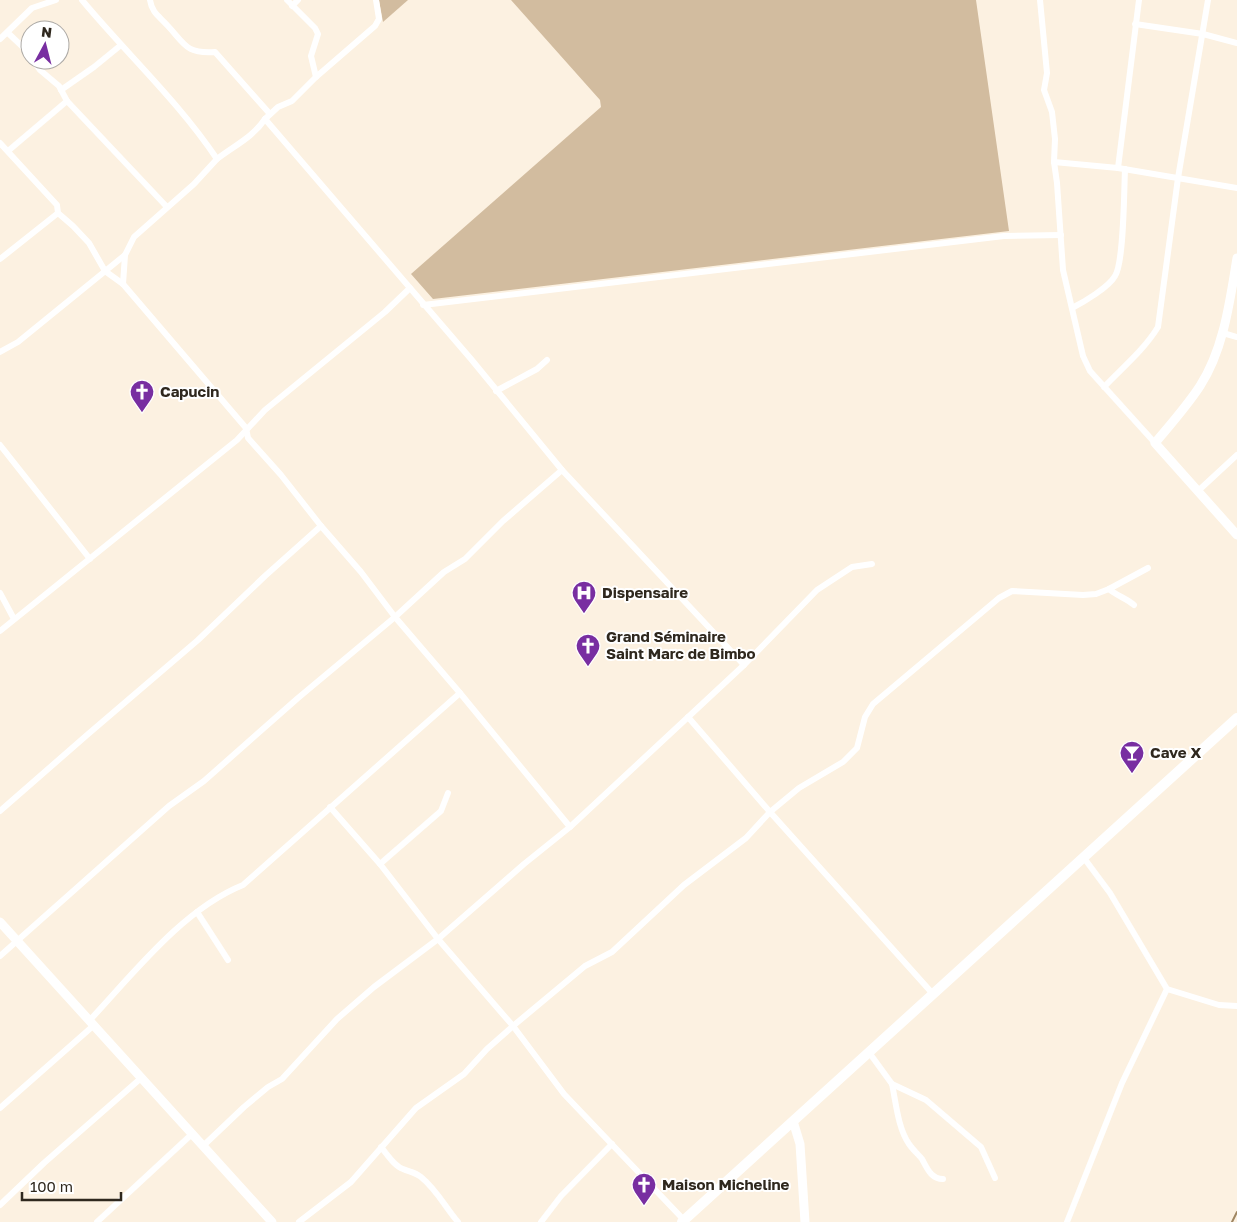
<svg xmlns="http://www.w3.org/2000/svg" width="1237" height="1222" font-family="'Golos Text',sans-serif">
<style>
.grass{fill:#d2bc9f}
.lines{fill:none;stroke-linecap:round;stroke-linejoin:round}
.stream{stroke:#9f8662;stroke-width:2}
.street{stroke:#fff;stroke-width:6}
.secondary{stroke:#fff;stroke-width:9}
.primary{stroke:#fff;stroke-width:10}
.labels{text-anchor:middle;stroke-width:4;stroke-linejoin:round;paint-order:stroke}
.poi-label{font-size:15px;font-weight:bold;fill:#2f281e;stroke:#fff;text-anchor:start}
</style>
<rect width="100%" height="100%" fill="#fcf1e1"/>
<g class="grass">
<polygon points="379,0 408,0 383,22"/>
<polygon points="511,0 976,0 1009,231 433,299 411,274 601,107 600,100"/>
</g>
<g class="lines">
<polyline class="stream" points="1232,1222 1237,1212"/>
<g class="street">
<path d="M150,0C152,13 159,16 167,25C185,44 185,54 215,52L270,114"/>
<polyline points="287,0 315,28 318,34 311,56 316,77"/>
<polyline points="376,0 379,19 375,26 316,77 292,101 278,107 265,119 471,359 562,470 744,665"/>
<polyline points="1040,0 1047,73 1044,90 1052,112 1055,139 1054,162 1057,183 1063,270 1083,356 1090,371 1155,443"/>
<polyline points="292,6 298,0"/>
<polyline points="1135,24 1203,34 1237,43"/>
<polyline points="8,33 26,50 30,56"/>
<polyline points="0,39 32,8 56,0"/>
<polyline points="33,60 40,70 59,86 67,101 167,207"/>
<polyline points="61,90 94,67 121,45"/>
<polyline points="0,143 57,205 58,213 73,226 89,243 105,271 123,284 246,428 248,438 281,475 321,526 361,572 395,617 460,693 570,827"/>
<polyline points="8,151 67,101"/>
<path d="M217,159C235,145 252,138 265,119"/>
<polyline points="1054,162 1118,168 1237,188"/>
<polyline points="1118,168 1139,0"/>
<polyline points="0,259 58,213"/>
<polyline points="123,284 125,255"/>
<polyline points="423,305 1004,236 1061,235"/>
<path d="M1072,308C1084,302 1109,287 1115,276C1124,263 1124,190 1125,169"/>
<polyline points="1223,333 1237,337"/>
<path d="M0,352L18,342L125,255L134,237L194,184L217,159C178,101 127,54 82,0"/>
<path d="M1104,387C1122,368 1144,350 1158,327L1178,178L1208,0"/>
<polyline points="496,391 537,369 547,360"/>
<polyline points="0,445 90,559"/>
<polyline points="1198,491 1237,455"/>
<path d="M1109,589C1117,596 1126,598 1134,605"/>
<polyline points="0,593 14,619"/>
<polyline points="0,631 237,440 265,410 385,312 410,288"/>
<polyline points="688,717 770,812 933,994"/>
<polyline points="330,807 380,864 438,939 513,1026 564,1094 684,1220"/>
<polyline points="0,811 87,735 198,640 265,576 321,526"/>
<polyline points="380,864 441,811 448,793"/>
<polyline points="197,912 228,960"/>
<polyline points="0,956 169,806 204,781 298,698 395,617 444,572 465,559 503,521 562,470"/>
<polyline points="1167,989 1219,1005 1237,1006"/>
<path d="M89,1021C133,974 183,909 243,885L460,693"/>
<polyline points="868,1051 892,1084 926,1100 981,1147 995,1178"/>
<path d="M892,1084C896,1103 898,1128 909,1144C913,1150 918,1154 922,1159C927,1168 931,1179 943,1179"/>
<polyline points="0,1108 93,1026"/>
<polyline points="203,1146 244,1107 268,1087 282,1079 337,1019 374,987 438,939 524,864 570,827 744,665 817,590 852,567 872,564"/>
<path d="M381,1147C387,1154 394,1166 403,1169C410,1172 415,1172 421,1177C437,1190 445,1207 458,1222"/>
<polyline points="0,1205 44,1163 140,1079"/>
<polyline points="97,1222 192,1134"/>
<polyline points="299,1222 351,1182 416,1108 464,1074 487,1049 513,1026 585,966 612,952 684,885 746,838 770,812 799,788 843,762 857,748 865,717 873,704 999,598 1012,591 1083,595 1096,594 1109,589 1148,568"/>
<polyline points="541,1222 561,1196 612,1144"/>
<polyline points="1067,1222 1122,1083 1167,989 1110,893 1084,858"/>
</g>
<g class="secondary">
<path d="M1237,258C1230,300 1224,349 1200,386C1187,406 1170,425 1155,443L1237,535"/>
<polyline points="0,922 272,1222"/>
<polyline points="793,1121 800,1144 805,1222"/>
</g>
<polyline class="primary" points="682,1222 1237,718"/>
</g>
<defs>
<symbol id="church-pin" viewBox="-11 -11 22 30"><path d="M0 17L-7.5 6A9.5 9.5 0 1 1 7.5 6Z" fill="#782ea1" stroke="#fff"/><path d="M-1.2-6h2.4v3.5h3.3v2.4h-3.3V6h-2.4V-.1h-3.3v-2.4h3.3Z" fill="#fff"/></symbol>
<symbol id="hospital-pin" viewBox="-11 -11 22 30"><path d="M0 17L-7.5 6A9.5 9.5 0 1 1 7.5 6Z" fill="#782ea1" stroke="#fff"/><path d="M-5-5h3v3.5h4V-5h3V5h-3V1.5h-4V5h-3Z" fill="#fff"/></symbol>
<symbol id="bar-pin" viewBox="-11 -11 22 30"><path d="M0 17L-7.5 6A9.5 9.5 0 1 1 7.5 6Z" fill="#782ea1" stroke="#fff"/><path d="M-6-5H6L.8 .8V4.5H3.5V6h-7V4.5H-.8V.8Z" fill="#fff"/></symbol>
</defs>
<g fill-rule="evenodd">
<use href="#church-pin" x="128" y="378" width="28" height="38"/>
<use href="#hospital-pin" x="570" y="579" width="28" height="38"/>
<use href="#church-pin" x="574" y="632" width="28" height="38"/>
<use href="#bar-pin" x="1118" y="739" width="28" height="38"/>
<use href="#church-pin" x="630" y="1171" width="28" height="38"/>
</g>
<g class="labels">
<g class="poi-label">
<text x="160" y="397">Capucin</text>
<text x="602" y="598">Dispensaire</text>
<text x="606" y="642">Grand Séminaire<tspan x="606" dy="17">Saint Marc de Bimbo</tspan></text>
<text x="1150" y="758">Cave X</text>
<text x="662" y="1190">Maison Micheline</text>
</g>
</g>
<g transform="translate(45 45) rotate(7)"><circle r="24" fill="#ffffff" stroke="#aca9a5"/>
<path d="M0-4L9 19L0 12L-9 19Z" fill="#782ea1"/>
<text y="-8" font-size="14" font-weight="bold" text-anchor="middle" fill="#2f281e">N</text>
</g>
<path d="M22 1192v8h99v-8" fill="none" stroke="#2f281e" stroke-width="2.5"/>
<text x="30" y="1192" font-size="15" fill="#2f281e" stroke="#ffffff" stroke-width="4" paint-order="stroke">100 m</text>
</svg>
